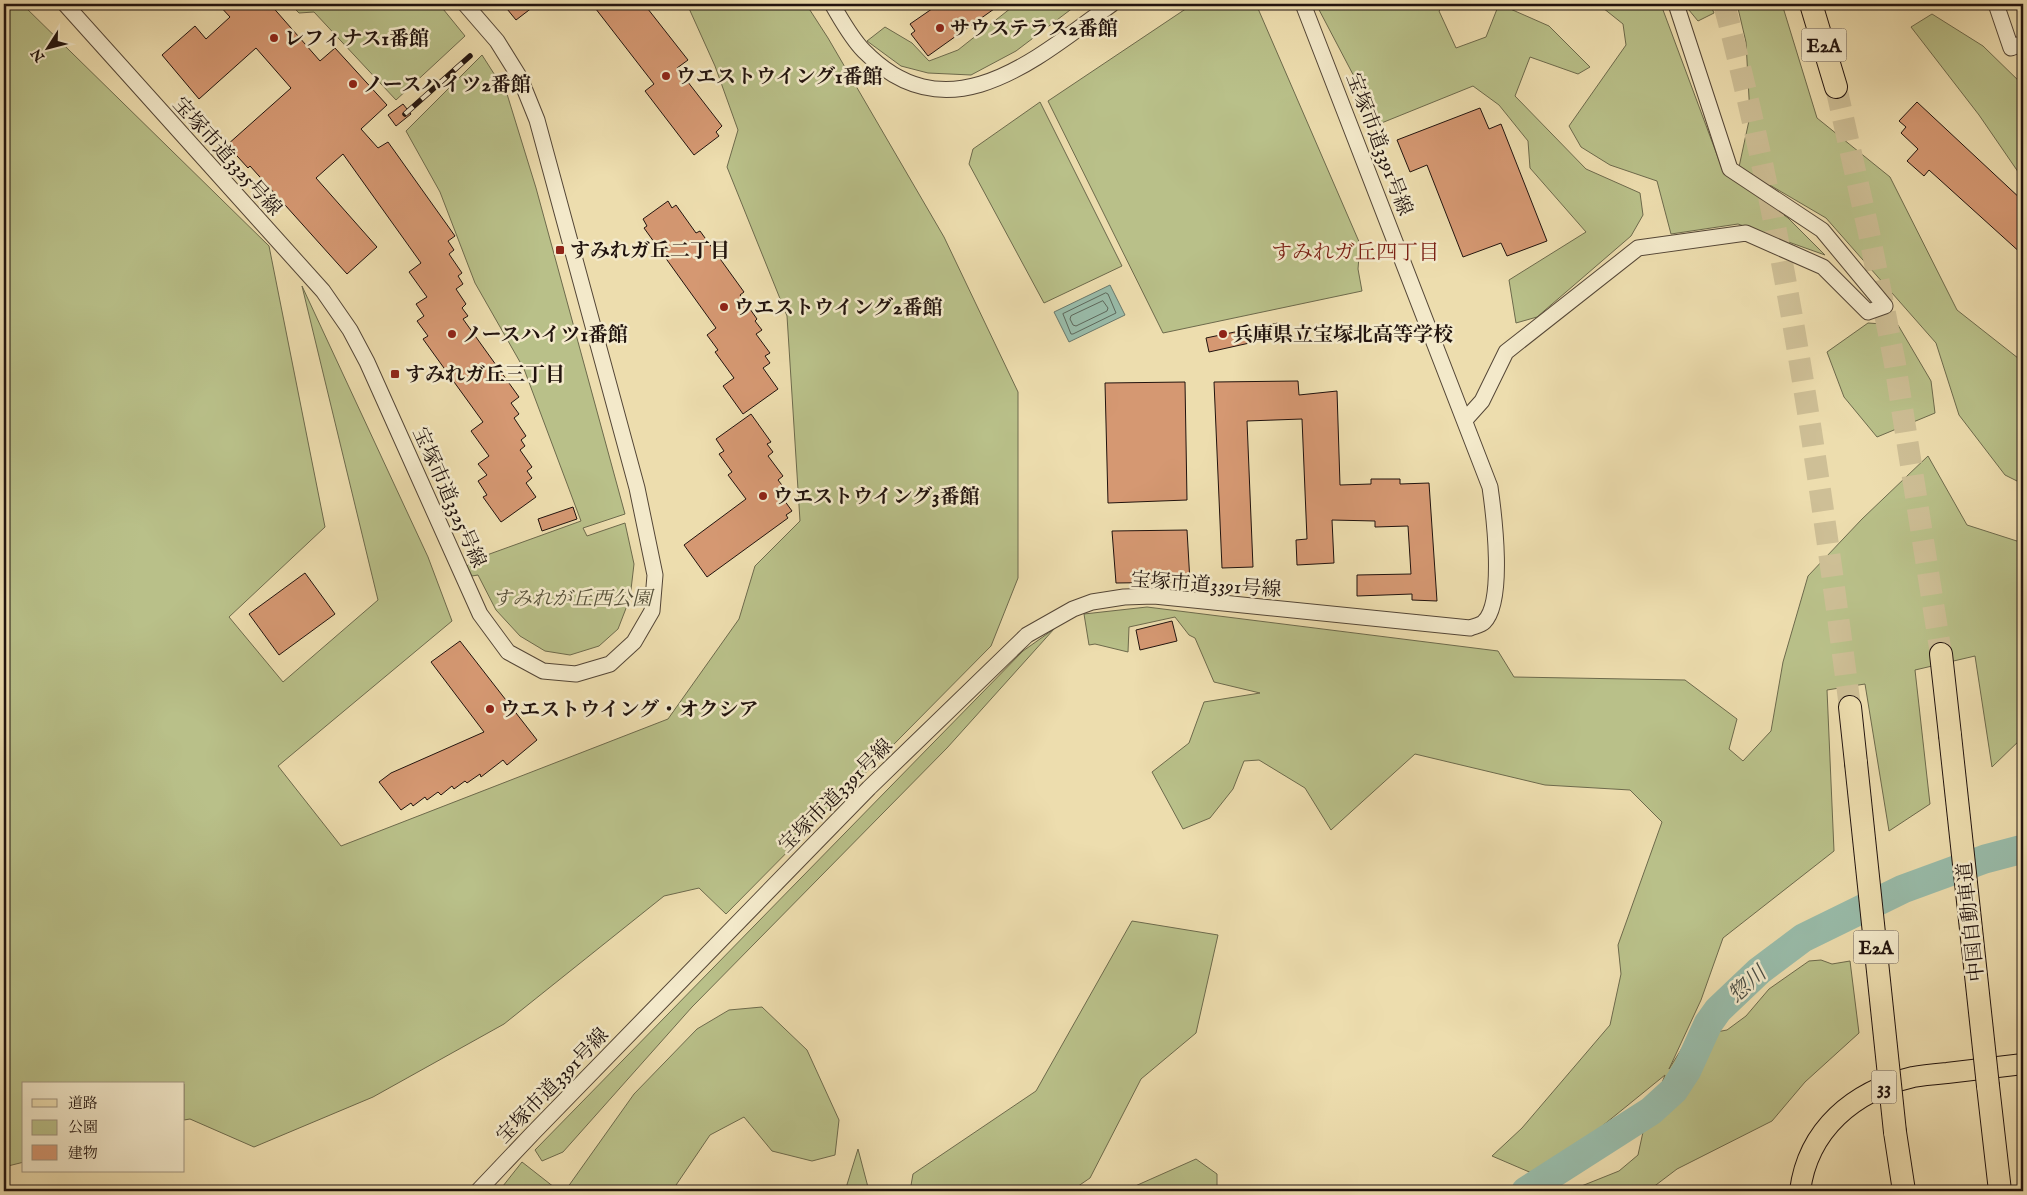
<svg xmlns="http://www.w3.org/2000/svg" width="2027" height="1195" font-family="'IM FELL English','Noto Serif JP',serif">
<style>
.green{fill:#b9c089;stroke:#6d6a4c}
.water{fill:#99bcaa;stroke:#69786c}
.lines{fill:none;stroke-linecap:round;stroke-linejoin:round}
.shore{stroke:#5d685c;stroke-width:1}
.river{stroke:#99bcaa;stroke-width:29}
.building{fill:#d59872;stroke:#21130e}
.highway-tunnel{stroke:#cebf96;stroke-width:22;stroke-dasharray:22 11;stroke-linecap:butt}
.minor-casing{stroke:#544636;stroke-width:17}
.major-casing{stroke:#21130e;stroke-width:22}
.highway-casing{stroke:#21130e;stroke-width:24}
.minor{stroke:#f3e9ca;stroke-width:15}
.major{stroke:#edddae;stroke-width:20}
.highway{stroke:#edddae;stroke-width:22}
.rail-casing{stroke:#21130e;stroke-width:5.5}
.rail{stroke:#f3e9ca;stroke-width:4;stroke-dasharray:11;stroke-linecap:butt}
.highway-bridge-casing{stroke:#21130e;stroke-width:24;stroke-linecap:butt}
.highway-bridge{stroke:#edddae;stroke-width:22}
.poi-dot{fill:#8f2418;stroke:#f3e9ca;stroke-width:2}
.labels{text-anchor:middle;stroke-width:5;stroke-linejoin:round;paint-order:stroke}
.shield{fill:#f3e9ca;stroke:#605346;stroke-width:1}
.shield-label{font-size:19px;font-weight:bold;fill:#21130e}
.poi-label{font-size:20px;font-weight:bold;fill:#21130e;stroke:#f3e9ca;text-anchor:start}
.street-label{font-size:20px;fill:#21130e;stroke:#f3e9ca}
.park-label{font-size:20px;font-style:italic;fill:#565039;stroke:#f3e9ca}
.neighbourhood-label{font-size:21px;fill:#7a1f14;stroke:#f3e9ca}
.water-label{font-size:21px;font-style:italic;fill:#4b4e45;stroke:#f3e9ca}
</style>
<rect width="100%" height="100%" fill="#edddae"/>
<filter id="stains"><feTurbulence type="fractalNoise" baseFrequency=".004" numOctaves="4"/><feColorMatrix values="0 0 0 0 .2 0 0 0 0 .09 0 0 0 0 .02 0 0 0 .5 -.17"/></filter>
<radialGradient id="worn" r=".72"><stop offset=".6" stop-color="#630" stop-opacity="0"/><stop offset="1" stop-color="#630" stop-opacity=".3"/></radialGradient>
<g class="green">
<polygon points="4,4 22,4 269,246 325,527 229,617 283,682 378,600 302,286 428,557 452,621 278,766 341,846 668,719 739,619 755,566 800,521 787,316 727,167 738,130 715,66 687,4 806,4 828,38 944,237 1018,392 1018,578 991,646 726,914 699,888 664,896 504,1024 373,1097 254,1147 190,1119 184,1120 184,1084 24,1084 24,1162 4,1167"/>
<polygon points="290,4 439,4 465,36 396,100 314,12 299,13"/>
<polygon points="1016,4 1078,4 1016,51 971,75 928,73 901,66 867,41 885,27 912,43 929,61 958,50"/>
<polygon points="1193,4 1256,4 1360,244 1358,269 1362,291 1163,333 1048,101"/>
<polygon points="1316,4 1445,4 1439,11 1456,48 1486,37 1499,4 1549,26 1590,67 1578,74 1530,57 1515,96 1586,169 1640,193 1643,215 1631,236 1537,317 1516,323 1509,280 1586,232 1530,168 1528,141 1499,105 1473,86 1379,124"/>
<polygon points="1598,4 1658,4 1663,10 1723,171 1788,218 1825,255 1738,224 1671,234 1657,181 1610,165 1581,147 1569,126 1626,45 1623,24"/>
<polygon points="1684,4 1710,4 1714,13 1698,21"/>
<polygon points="1737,4 1782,4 1817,118 1890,177 1957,310 2023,362 2023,484 2005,475 1959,415 1936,343 1826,218 1739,167 1750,116 1746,42"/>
<polygon points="1932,14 1983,46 2023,85 2023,179 1979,115 1911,27"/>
<polygon points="482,55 507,94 536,188 625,514 583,528 587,536 625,523 634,564 630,598 618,629 599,646 570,655 545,651 520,636 496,610 478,575 472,576 467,566 473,560 581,521 524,369 475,283 440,192 406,131"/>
<polygon points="1040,102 1122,266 1044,303 969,164 973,149"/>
<polygon points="1868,323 1898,325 1931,381 1935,413 1877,437 1844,397 1827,352"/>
<polygon points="1928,456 1967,525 2023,543 2023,737 1992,767 1975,656 1915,670 1930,804 1889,831 1865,684 1827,690 1834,851 1723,938 1701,1000 1669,1069 1689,1037 1727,1030 1746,1016 1769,989 1809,961 1821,960 1832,964 1850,961 1859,1033 1805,1082 1772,1121 1677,1169 1648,1191 1569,1191 1619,1171 1638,1155 1643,1132 1665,1075 1601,1127 1534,1174 1492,1156 1522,1128 1610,1025 1621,974 1618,945 1662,822 1630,790 1545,785 1415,754 1331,830 1305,788 1259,760 1244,761 1233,789 1210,818 1183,829 1152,772 1189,743 1204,702 1260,693 1214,682 1195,638 1189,635 1175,617 1129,627 1128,652 1095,644 1089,645 1084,614 1147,607 1498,651 1514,677 1685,680 1737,719 1729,749 1743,761 1771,731 1783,662 1808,576 1862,519"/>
<polygon points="1054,629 947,748 692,1007 563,1152 542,1161 535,1150 1023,651"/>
<polygon points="1132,921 1218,935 1196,1033 1141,1079 1090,1178 1071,1191 910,1191 913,1174 1036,1091"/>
<polygon points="762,1007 807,1050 839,1120 835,1155 812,1161 772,1151 744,1117 710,1135 672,1191 565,1191 634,1094 697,1029 729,1010"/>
<polygon points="858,1149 869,1191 845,1191"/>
<polygon points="1196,1159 1217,1174 1217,1191 1124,1191"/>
<polygon points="522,1162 559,1191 499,1191"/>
</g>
<polygon class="water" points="1110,285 1125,315 1069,342 1054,312"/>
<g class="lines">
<g class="shore">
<polygon points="1106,293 1108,294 1116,313 1073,334 1071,334 1063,314"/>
<polygon points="1103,301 1108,308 1107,311 1076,326 1073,325 1070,319 1071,316"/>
</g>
<polyline class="river" points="1526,1191 1651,1111 1674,1090 1687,1070 1708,1024 1718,1010 1759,971 1803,938 1903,889 1985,859 2023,849"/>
</g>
<g class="building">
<polygon points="218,4 270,4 320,61 335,48 387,105 361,129 378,148 388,142 455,236 448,241 454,250 449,254 462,273 458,276 463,284 456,289 466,304 462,308 468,316 463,319 519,397 511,403 519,414 514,418 526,436 521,440 525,446 520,450 532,467 527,471 532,478 526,483 536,497 504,520 501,522 483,497 487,495 478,481 487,475 478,464 489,456 471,431 483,422 423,339 428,336 417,321 424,316 416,304 427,297 409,272 421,263 343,154 316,178 377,247 347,274 250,166 248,168 227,145 291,88 256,48 199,99 162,55 195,26 206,39 230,17"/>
<polygon points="503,4 537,4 516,20"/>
<polygon points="592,4 644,4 688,60 677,68 722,126 716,132 719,136 694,155 645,91 654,84"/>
<polygon points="939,4 1001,4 928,56 911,34 915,31 910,24"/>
<polygon points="1917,102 2023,201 2023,255 1929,170 1924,176 1907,161 1918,149 1901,133 1906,127 1899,121"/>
<polygon points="403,104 411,114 396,126 388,115"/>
<polygon points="1480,108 1489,129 1501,124 1547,241 1507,256 1501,243 1463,257 1427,165 1410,172 1397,140"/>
<polygon points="668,201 672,208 676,205 696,233 700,231 744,292 740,295 757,319 755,321 762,330 756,334 770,353 765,356 770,363 763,368 778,389 743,414 723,386 734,378 715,352 718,350 707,335 716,328 644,228 647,226 643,219"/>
<polygon points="1278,323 1281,336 1209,352 1206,338"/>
<polygon points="1298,381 1299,395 1337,391 1340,485 1371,484 1371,479 1400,479 1400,484 1429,483 1437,601 1412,600 1412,594 1357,596 1357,575 1411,574 1408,526 1375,527 1375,521 1332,520 1334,563 1297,565 1296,540 1307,539 1302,419 1247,421 1253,567 1222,568 1214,382"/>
<polygon points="1185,382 1187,500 1108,503 1105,383"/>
<polygon points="751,414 771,442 767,444 773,452 768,456 783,476 778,480 785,489 779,493 792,511 786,515 788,518 707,577 684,545 746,499 728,475 732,472 719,454 724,451 716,439"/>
<polygon points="573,507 577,519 542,531 538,519"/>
<polygon points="1187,530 1190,582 1116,583 1112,531"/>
<polygon points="305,573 335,614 279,655 249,614"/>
<polygon points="1172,621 1177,641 1140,650 1136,630"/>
<polygon points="460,641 537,740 507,765 503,760 481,777 480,774 467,783 465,781 454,789 452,786 441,795 438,792 427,800 425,797 413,806 411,803 401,810 379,782 391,773 484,732 431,662"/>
</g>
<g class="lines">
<g class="highway-tunnel">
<path d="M1724,4C1785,234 1819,471 1850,707"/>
<polyline points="1836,87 1869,233 1895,364 1941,654"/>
</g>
<defs>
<g id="minor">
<polyline points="65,4 323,291 350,330 367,362 480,614 508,652 543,671 576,674 610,664 634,642 652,611 655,575 637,488 537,120 520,78 497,41 465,4"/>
<path d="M832,4C841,19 851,38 864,51C949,138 1037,58 1112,4"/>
<polyline points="1996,4 2011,48 2023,43"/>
<polyline points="1465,420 1482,401 1506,352 1638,248 1746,233 1823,267 1868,312 1885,306 1822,230 1730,169 1676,4"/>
<path d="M478,1191L533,1133L869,788L1027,635L1073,609L1092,602L1124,597L1154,596L1470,628C1475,626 1481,625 1484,622C1505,602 1494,515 1490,487L1303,4"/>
</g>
<path id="major" d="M1800,1191C1808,1129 1854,1091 1913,1077C1924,1075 1936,1074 1947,1073C1973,1070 1998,1067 2023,1064"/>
<g id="highway">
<polyline points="1811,4 1836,87"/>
<polyline points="1941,654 1950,735"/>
<polyline points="1850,707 1856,763"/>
<polyline points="1988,1086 2000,1191"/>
<polyline points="1895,1132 1904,1191"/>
</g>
</defs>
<use href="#minor" class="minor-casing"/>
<use href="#major" class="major-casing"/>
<use href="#highway" class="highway-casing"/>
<use href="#minor" class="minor"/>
<use href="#major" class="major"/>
<use href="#highway" class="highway"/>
<defs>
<polyline id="rail" points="405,114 470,56"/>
</defs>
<use href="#rail" class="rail-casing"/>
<use href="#rail" class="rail"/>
<defs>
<g id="highway-bridge">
<polyline points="1950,735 1988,1086"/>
<polyline points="1856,763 1895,1132"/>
</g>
</defs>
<use href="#highway-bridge" class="highway-bridge-casing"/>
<use href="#highway-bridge" class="highway-bridge"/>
</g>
<g class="poi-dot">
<circle cx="940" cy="28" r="5"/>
<circle cx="274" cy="38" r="5"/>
<circle cx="666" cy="76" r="5"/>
<circle cx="353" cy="84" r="5"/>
<rect x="555" y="245" width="10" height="10" rx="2.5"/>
<circle cx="724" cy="307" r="5"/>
<circle cx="452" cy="334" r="5"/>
<circle cx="1223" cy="334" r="5"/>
<rect x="390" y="369" width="10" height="10" rx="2.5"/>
<circle cx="763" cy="496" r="5"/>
<circle cx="490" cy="709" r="5"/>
</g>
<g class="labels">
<g class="shield">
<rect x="1801.5" y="28.5" width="45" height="33" rx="4"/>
<rect x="1853.5" y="930.5" width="45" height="33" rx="4"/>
<rect x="1871.5" y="1070.5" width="25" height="33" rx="4"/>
</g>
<g class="shield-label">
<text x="1824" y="52">E2A</text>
<text x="1876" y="954">E2A</text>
<text x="1884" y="1094">33</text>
</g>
<g class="poi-label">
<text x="950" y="35">サウステラス2番館</text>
<text x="284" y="45">レフィナス1番館</text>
<text x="676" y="83">ウエストウイング1番館</text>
<text x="363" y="91">ノースハイツ2番館</text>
<text x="570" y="257">すみれガ丘二丁目</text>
<text x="734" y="314">ウエストウイング2番館</text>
<text x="462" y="341">ノースハイツ1番館</text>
<text x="1233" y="341">兵庫県立宝塚北高等学校</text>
<text x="405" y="381">すみれガ丘三丁目</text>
<text x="773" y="503">ウエストウイング3番館</text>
<text x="500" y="716">ウエストウイング・オクシア</text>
</g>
<g class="street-label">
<text transform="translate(1380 144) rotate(69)" y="7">宝塚市道3391号線</text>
<text transform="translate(228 156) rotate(48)" y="7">宝塚市道3325号線</text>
<text transform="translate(450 497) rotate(66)" y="7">宝塚市道3325号線</text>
<text transform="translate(1206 584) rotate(4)" y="7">宝塚市道3391号線</text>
<text transform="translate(835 795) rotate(-45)" y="7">宝塚市道3391号線</text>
<text transform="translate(1970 922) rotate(-96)" y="7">中国自動車道</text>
<text transform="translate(552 1085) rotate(-46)" y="7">宝塚市道3391号線</text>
</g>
<g class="park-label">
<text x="572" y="605">すみれが丘西公園</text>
</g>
<g class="neighbourhood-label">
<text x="1355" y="259">すみれガ丘四丁目</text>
</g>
<g class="water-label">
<text transform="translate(1747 984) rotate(-42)" y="7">惣川</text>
</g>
</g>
<rect width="2027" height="1195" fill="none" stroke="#edddae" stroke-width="20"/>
<rect x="5" y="5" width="2017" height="1185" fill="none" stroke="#21130e" stroke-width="2.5"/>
<rect x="10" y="10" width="2007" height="1175" fill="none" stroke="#21130e"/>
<rect x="22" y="1082" width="162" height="90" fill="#f3e9ca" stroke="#9f937f"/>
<rect x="32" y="1099" width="25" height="8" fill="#edddae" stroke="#9f937f"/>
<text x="68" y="1108" font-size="15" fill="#21130e">道路</text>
<rect x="32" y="1120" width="25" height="15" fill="#b9c089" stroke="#9f937f"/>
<text x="68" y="1132" font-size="15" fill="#21130e">公園</text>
<rect x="32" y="1145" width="25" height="15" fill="#d59872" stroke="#9f937f"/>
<text x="68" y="1158" font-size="15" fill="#21130e">建物</text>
<g transform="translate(48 48) rotate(234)" stroke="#f3e9ca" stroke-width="4" paint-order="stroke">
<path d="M0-4L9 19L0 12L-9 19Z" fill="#21130e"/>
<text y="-8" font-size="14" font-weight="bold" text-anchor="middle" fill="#21130e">N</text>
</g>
<rect width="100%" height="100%" filter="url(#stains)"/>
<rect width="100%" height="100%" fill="url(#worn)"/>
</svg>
